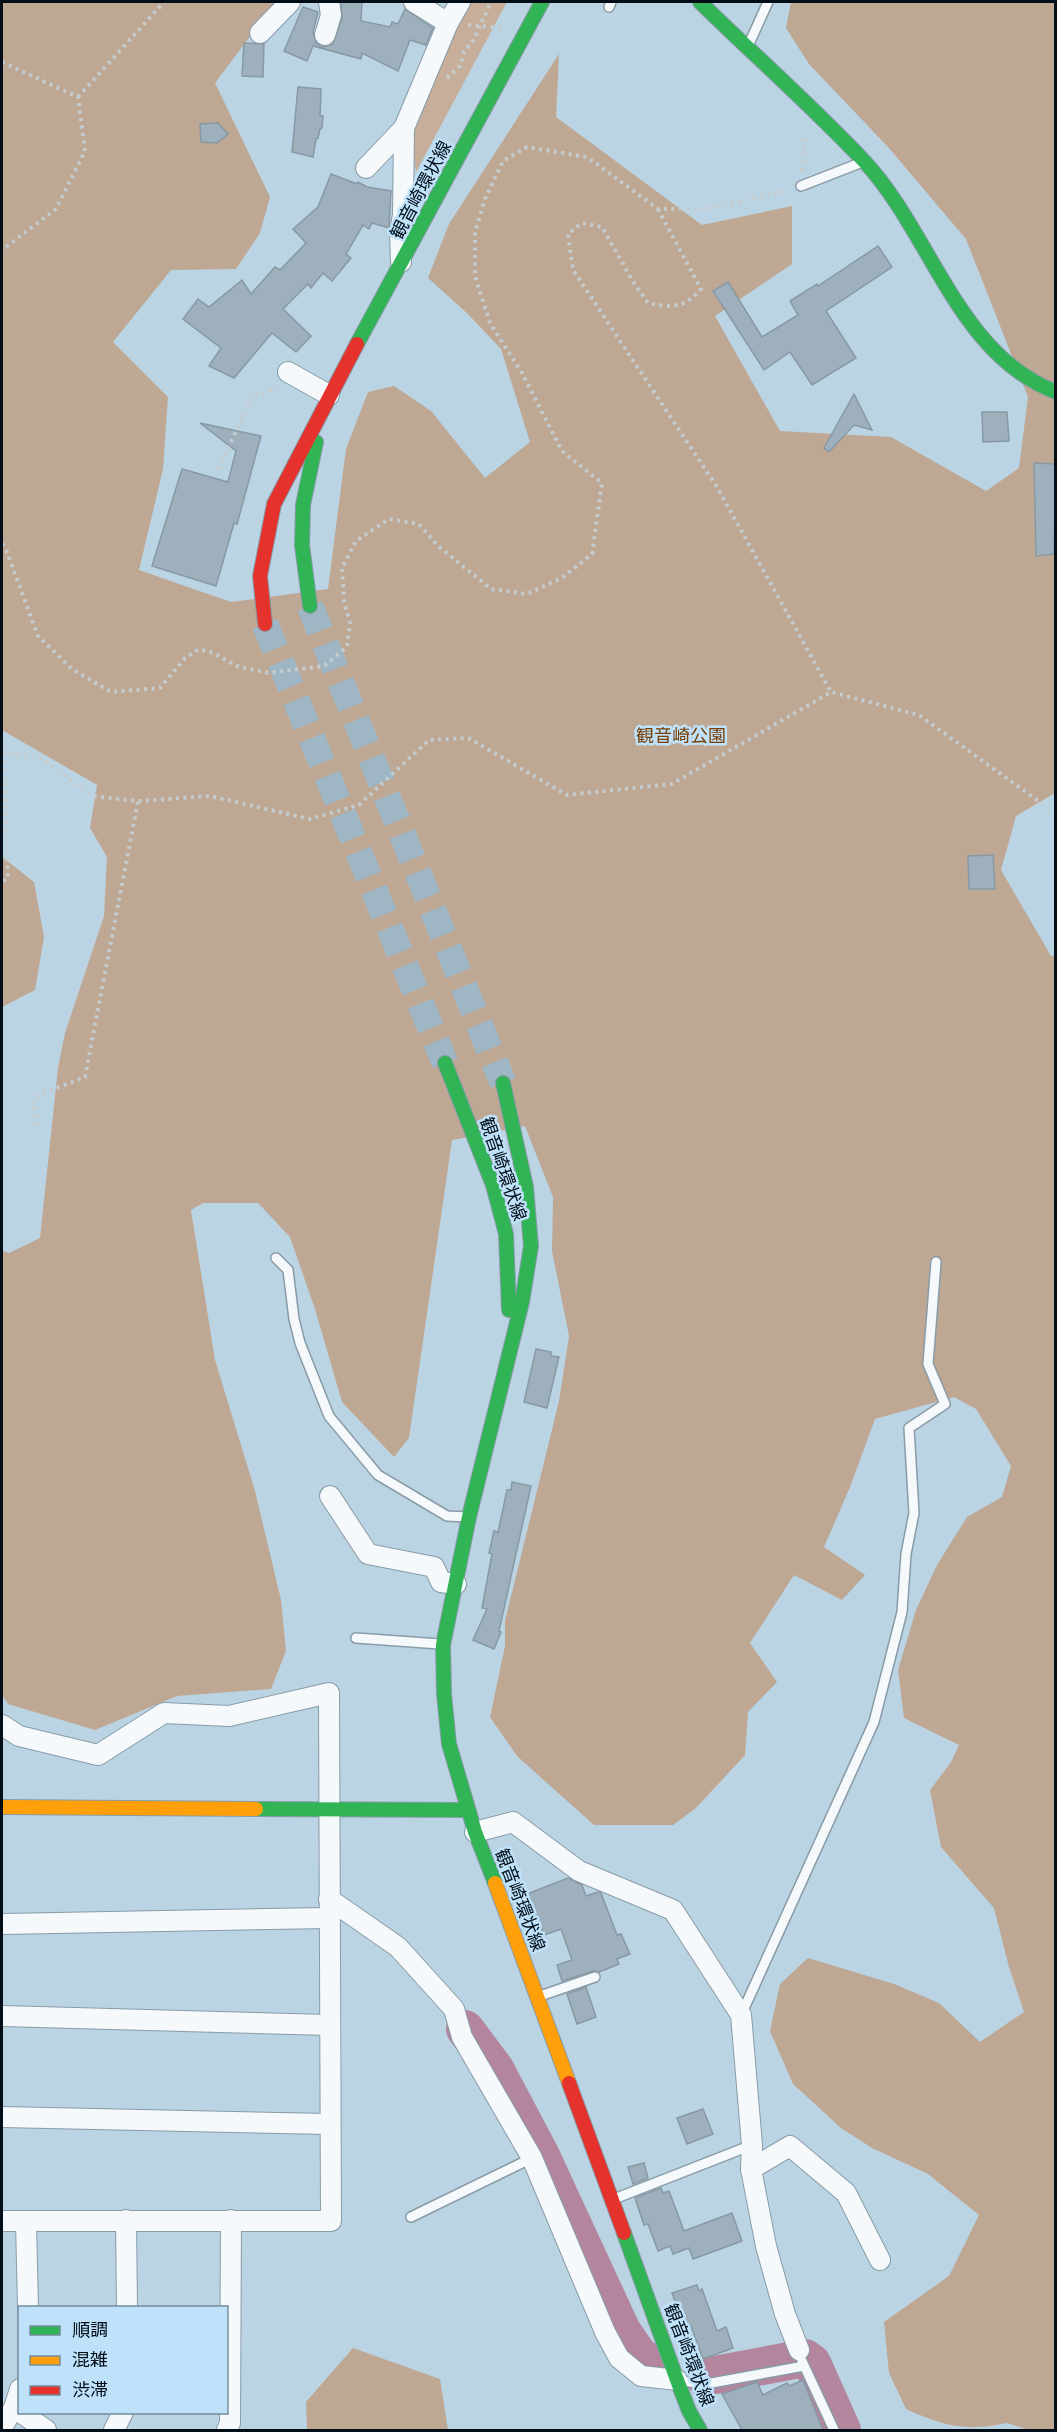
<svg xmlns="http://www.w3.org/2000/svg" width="1057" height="2432" font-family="Quicksand,'Noto Sans JP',sans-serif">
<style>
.green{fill:#c7ae9a}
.forest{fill:#bea793}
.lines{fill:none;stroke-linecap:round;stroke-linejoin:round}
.river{stroke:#b3869e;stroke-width:38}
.building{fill:#9db0bc;stroke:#8699a5;stroke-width:1.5}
.secondary-tunnel{stroke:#9fb6c4;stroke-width:27;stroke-dasharray:27 14;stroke-linecap:butt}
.lane-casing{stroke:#889ba7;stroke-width:12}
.street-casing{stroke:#889ba7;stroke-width:22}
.fast-casing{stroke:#889ba7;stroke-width:16}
.slow-casing{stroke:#889ba7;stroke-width:16}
.jam-casing{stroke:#889ba7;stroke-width:16}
.path{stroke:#c4cccf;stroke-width:4;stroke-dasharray:3 4.5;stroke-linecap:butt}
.lane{stroke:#f5f9fb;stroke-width:9}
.street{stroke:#f5f9fb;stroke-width:20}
.fast{stroke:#30b455;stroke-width:14}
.slow{stroke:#ff9f0a;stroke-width:14}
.jam{stroke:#e5322d;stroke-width:14}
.labels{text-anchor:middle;stroke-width:5;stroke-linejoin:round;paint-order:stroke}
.street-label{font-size:18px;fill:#010d17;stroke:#bfe2fa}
.park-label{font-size:18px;fill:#793d00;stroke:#bfe2fa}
</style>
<rect width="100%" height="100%" fill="#bbd4e3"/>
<polygon class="green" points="470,2 507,2 416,172 410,128 460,17"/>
<g class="forest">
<path d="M2,2H276L215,83L270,197L260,233L236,269L171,270L113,342L168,397L163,469L139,570L231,602L328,589L346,449L368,392L394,386L431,411L485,478L530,442L501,349L467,313L428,278L449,224L559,54L556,117L702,225L792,206V264L715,316L780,431L891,437L986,491L1019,468L1028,397L966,239L888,147L809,64L786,28L791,2H1055V793L1016,816L1001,870L1051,956H1056L1055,2430H1029L1007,2423C965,2432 944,2426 906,2409L889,2373L884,2322L949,2276L979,2215L928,2174L872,2148L841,2128L793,2084L770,2031L780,1984L808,1958L894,1984L939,2003L980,2042L1024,2012L1009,1967L994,1908L941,1847L930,1790L951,1762L959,1745L904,1718L898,1670L916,1610L937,1565L967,1517L1002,1497L1011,1466L976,1409L954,1397L875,1419L850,1487L824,1547L865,1575L842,1600L794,1575L750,1643L777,1682L748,1712L745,1755L696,1808L673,1825H594L517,1756L490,1717L505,1646V1621L559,1401L569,1336L552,1251L553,1197L525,1126L452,1140L409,1438L394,1457L342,1402L315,1309L290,1237L258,1203H203L191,1210L215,1360L255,1491L281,1600L286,1651L271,1689L177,1696L95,1730L8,1704L2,1695V1251L9,1253L40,1238L58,1068L65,1033L104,916L107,857L90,828L97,785L2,730Z"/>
<polygon points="2,857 34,882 44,937 35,990 2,1007"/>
<polygon points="353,2348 440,2379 448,2430 307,2430 306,2402"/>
</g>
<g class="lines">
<g class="river">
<polyline points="465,2029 495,2069 541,2156 622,2331 639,2356 653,2364"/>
<polyline points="704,2377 805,2358 812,2363 842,2430"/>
</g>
</g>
<g class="building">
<polygon points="341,2 362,2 361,21 390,27 392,22 398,24 405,9 433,28 426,45 410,40 398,71 362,53 361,59 313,46 307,61 284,51 303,7 318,12 313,32 316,43 322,47 333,44 342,18"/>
<polygon points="244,43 264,44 263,77 242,76"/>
<polygon points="298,87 321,89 320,116 323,116 322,128 320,129 318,138 316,139 313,157 292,152"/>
<polygon points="218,123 228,134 217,143 201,142 200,124"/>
<polygon points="331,174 357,184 358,182 367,187 391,191 389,228 372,223 369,229 363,225 346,254 351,258 332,281 323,273 311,288 308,284 283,309 311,336 296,352 272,333 234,378 209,366 221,348 183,319 198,299 209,307 242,280 251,294 275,267 280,270 306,243 293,229 318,207"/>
<polygon points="878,246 892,267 826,311 856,358 812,385 790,352 764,370 713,291 728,282 762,337 798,315 790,301 817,284 818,286"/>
<polygon points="854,394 872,430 854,425 829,452 824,448"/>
<polygon points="982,412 1007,412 1009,441 983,442"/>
<polygon points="200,423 261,436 237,524 234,523 216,586 152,566 182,469 228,482 236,451"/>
<polygon points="1034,463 1056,464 1054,554 1036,556"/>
<polygon points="993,855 995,889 969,889 968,856"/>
<polygon points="536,1349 551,1352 551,1356 559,1357 547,1408 524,1402"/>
<polygon points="512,1482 531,1486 499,1631 501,1632 494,1649 473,1640 487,1609 482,1608 492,1554 489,1553 494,1531 498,1532 507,1490 511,1490"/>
<polygon points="568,1878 582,1885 586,1896 598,1892 601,1893 617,1935 621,1934 630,1954 617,1959 619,1964 599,1972 593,1971 562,1981 557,1965 572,1960 561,1929 544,1935 527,1894"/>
<polygon points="586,1987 596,2017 577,2024 567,1994"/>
<polygon points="703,2109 713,2134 687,2144 677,2118"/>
<polygon points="644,2163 648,2178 633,2184 628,2167"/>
<polygon points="661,2188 663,2193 669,2191 684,2231 732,2213 742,2241 693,2259 689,2248 673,2254 670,2246 658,2251 648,2224 644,2225 635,2198"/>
<polygon points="697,2285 699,2291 702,2289 717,2331 726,2327 733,2348 703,2359 691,2326 685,2328 672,2293"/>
<polygon points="803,2380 823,2430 742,2430 722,2394 757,2382 763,2395 787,2383 789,2386"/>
</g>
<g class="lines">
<g class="secondary-tunnel">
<polyline points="310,606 503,1083"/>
<polyline points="265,624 445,1063"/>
</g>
<defs>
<g id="lane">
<polyline points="609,7 611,2"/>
<polyline points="748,46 768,2"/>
<polyline points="801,186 860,163"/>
<polyline points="276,1258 288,1270 294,1319 300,1343 329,1416 378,1475 447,1516 467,1517"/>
<polyline points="356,1638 440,1644"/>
<polyline points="540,1996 595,1977"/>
<polyline points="742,2013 874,1722 902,1612 906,1554 914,1513 909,1428 945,1404 928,1364 936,1262"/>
<polyline points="614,2199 752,2145"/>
<polyline points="411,2217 532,2158"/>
<polyline points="802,2361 834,2430"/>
<polyline points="682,2381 706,2384 804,2366"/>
</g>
<g id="street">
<polyline points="414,2 448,23"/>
<polyline points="260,33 290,2"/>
<polyline points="325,35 331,15 329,2"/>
<polyline points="366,168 404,128"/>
<polyline points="401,262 400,232 403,215 404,128 448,23 460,2"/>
<polyline points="288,372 329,395"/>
<polyline points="330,1496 368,1554 434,1567 441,1582 456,1584"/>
<polyline points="2,1725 19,1736 98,1755 164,1713 229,1716 329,1693 331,2221 2,2221"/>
<polyline points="475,1832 513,1822 579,1871 673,1910 741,2015 752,2145 751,2169 766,2246 785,2314 799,2350"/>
<polyline points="329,1899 398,1947 454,2009 462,2037 532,2158 605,2332 619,2358 641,2376 677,2380"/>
<polyline points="2,1924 328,1918"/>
<polyline points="2,2016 329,2025"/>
<polyline points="2,2117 330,2124"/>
<polyline points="751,2169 790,2146 846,2193 880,2260"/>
<polyline points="126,2220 127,2308"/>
<polyline points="26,2222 28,2308"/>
<polyline points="20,2412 46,2430"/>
<polyline points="2,2427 14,2408 20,2389"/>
<polyline points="114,2430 123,2412"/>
<polyline points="227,2430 230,2423 231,2220"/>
</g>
<g id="fast">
<path d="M700,2C754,55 812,106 864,161C932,234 957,354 1056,392"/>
<polyline points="357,344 542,2"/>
<polyline points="310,606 302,545 303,505 316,442"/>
<polyline points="445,1063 493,1185 506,1234 509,1310"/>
<polyline points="256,1809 467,1810"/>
<polyline points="495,1883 475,1832 449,1744 444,1694 443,1645 469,1517 522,1302 531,1246 526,1187 503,1083"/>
<polyline points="624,2233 677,2380 689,2411 700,2430"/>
</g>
<g id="slow">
<polyline points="2,1807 256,1809"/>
<polyline points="495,1883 569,2083"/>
</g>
<g id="jam">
<polyline points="265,624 260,576 274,504 357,344"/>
<polyline points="569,2083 624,2233"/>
</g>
</defs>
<use href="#lane" class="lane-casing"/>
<use href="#street" class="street-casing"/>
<use href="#fast" class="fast-casing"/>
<use href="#slow" class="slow-casing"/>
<use href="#jam" class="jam-casing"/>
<g class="path">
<polyline points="468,25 502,28"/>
<polyline points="2,62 78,97 85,151 56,209 2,250"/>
<polyline points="447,78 460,66 464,52 474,39 491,2"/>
<polyline points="78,97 164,2"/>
<polyline points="802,171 805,137"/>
<path d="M658,209L701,289C685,308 672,308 648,303L632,280L602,227L582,223L568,234L573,270L717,487L831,692"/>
<polyline points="218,469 253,396 278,388"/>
<polyline points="2,544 5,547 38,636 72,669 111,692 160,688 185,658 199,649 213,653 237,666 268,673 324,666 347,647 350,623 344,601 342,568 356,541 389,519 419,524 438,546 491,589 527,594 562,578 592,554 602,483 562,451 522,373 490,323 475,276 475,232 485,199 503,161 527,147 587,157 658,209 713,208 789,190"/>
<polyline points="2,746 4,752 8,878 2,882"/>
<polyline points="2,752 42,758 92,796 138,801 210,796 310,819 359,805 429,740 468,738 567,795 672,784 831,692 919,715 1048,808 1056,810"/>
<polyline points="35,1125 34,1097 85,1077 138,801"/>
</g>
<use href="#lane" class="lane"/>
<use href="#street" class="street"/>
<use href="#fast" class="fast"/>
<use href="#slow" class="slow"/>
<use href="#jam" class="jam"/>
</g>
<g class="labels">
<g class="street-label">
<text transform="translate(421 190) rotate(-62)" y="6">観音崎環状線</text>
<text transform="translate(503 1169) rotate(71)" y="6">観音崎環状線</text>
<text transform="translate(520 1900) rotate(69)" y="6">観音崎環状線</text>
<text transform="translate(689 2355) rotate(69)" y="6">観音崎環状線</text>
</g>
<g class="park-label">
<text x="681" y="742">観音崎公園</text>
</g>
</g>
<rect width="1057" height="2432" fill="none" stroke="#010d17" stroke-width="6"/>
<rect x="18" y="2306" width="210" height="108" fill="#bfe2fa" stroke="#738d9f" stroke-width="1.5"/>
<rect x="30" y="2326" width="30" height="9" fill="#30b455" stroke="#738d9f" stroke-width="1.5"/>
<text x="72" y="2336" font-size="18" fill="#010d17">順調</text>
<rect x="30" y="2356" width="30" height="9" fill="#ff9f0a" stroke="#738d9f" stroke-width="1.5"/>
<text x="72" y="2366" font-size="18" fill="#010d17">混雑</text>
<rect x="30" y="2386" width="30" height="9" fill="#e5322d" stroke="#738d9f" stroke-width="1.5"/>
<text x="72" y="2396" font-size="18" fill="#010d17">渋滞</text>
</svg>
